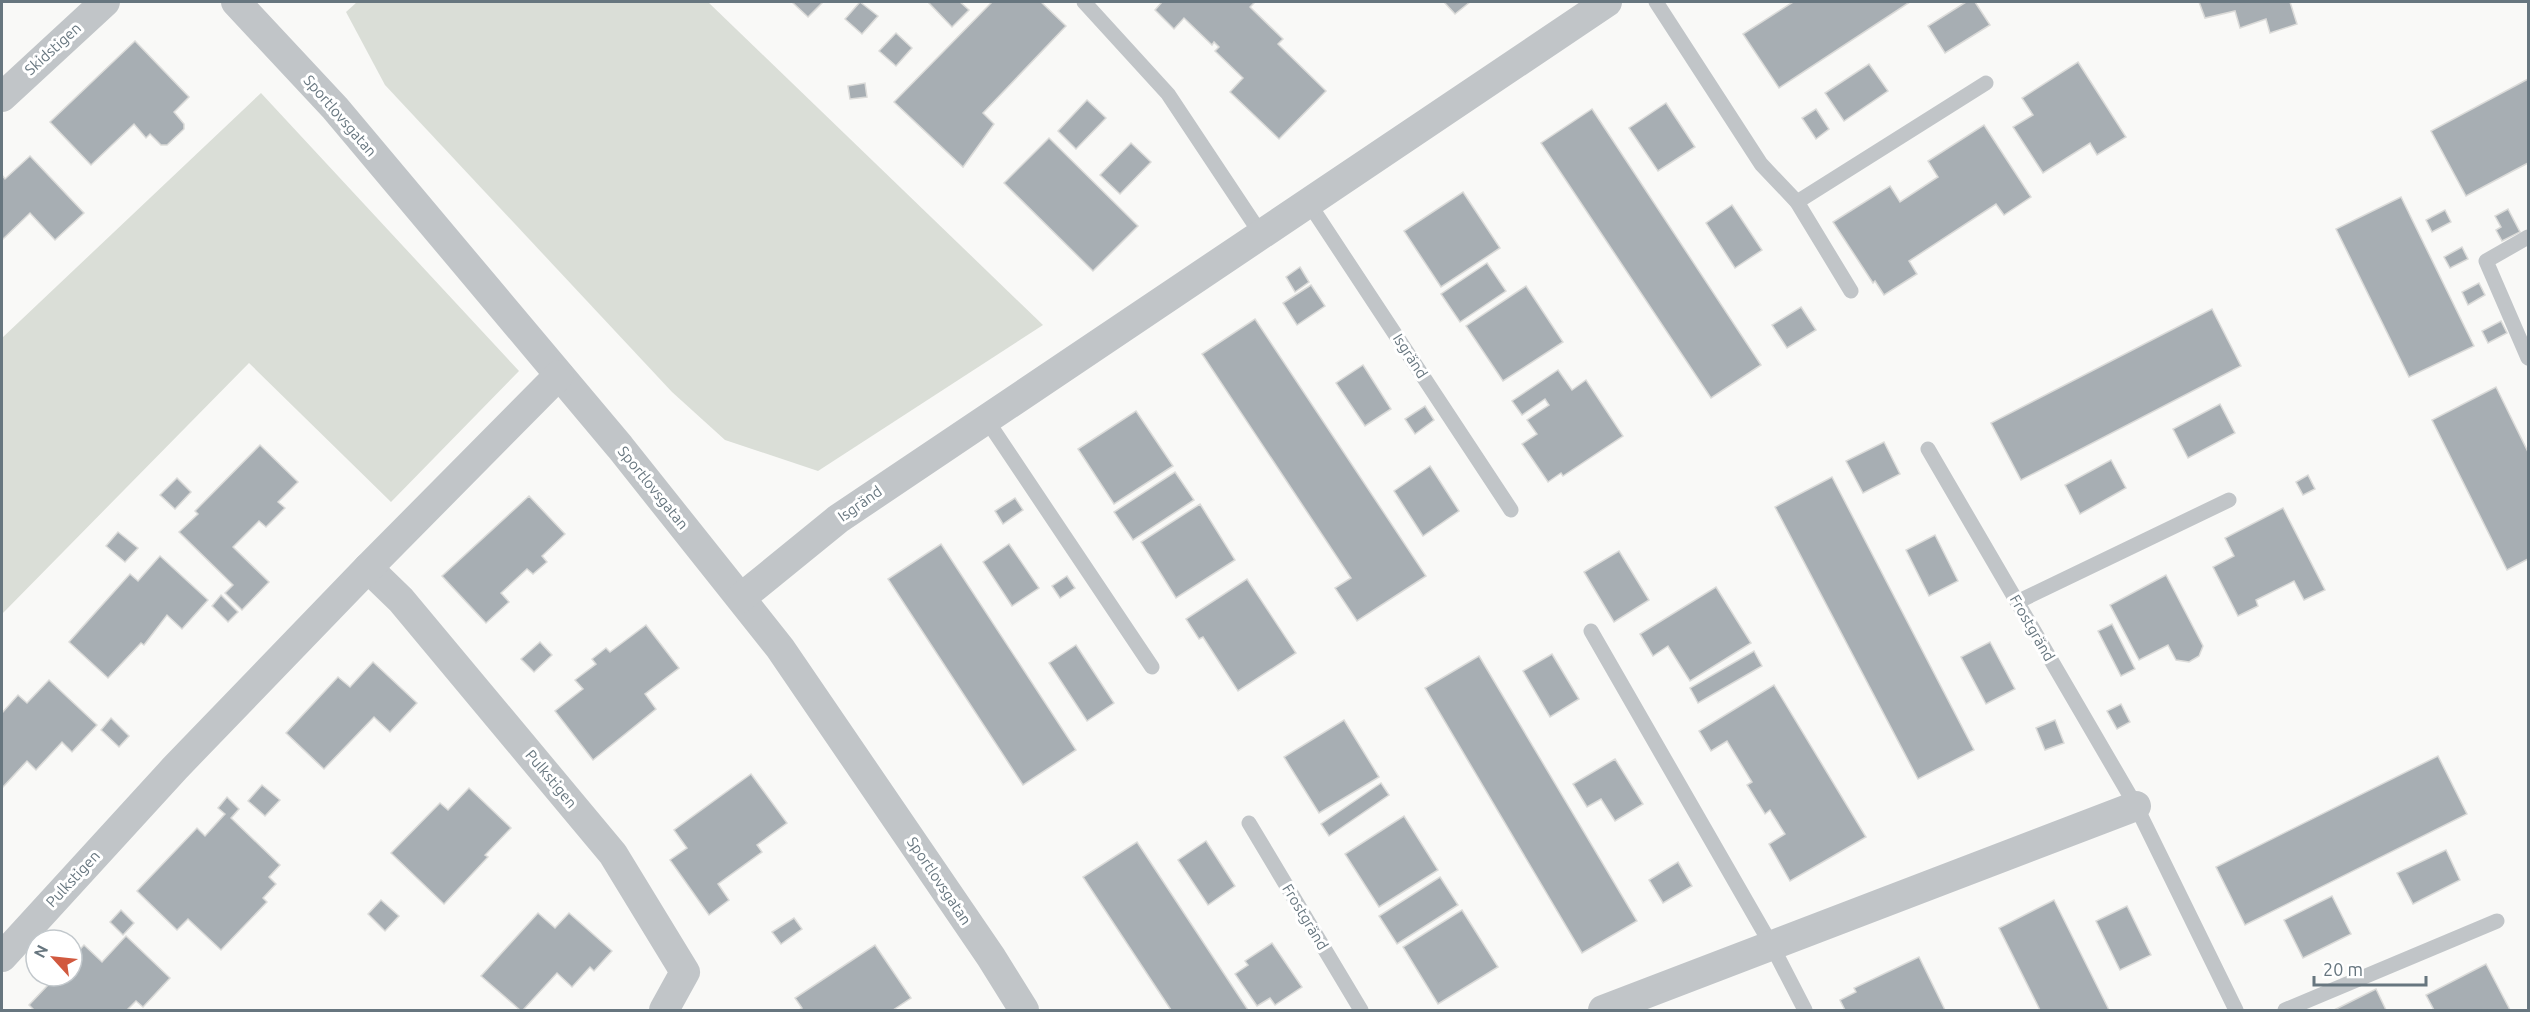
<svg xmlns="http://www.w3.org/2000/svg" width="2530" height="1012" font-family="Ubuntu,sans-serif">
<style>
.green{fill:#daded7}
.building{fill:#a7aeb3;stroke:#dbdbd9;stroke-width:1.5}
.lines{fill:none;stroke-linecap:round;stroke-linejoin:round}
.lane{stroke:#c1c5c8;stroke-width:15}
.street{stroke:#c1c5c8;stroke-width:30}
.labels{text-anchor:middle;stroke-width:6;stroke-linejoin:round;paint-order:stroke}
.street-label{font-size:15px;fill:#67767f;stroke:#fff}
</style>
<rect width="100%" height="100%" fill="#f9f9f7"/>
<g class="green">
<polygon points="357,2 708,2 1043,325 818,471 725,440 672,392 385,85 346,12"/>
<polygon points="261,93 519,371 391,502 249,363 2,614 2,338"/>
</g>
<g class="building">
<polygon points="792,2 823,2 808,17"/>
<polygon points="860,2 878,16 862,34 845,19"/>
<polygon points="928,2 960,2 969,10 952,27"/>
<polygon points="992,2 1041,2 1066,26 983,113 994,124 963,167 894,102"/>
<polygon points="1162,2 1255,2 1250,7 1283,39 1278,44 1326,91 1279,139 1230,92 1243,78 1215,51 1219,47 1214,42 1212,45 1184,18 1174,29 1155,10"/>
<polygon points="1444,2 1470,2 1455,14"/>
<polygon points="1793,2 1910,2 1779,88 1743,34"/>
<polygon points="1966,2 1975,2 1990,25 1945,53 1928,26"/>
<polygon points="2199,2 2290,2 2297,24 2270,33 2266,19 2240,28 2235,11 2205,18"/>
<polygon points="896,33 912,48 896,66 879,51"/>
<polygon points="135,41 189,97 174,112 184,124 184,129 167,145 161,145 150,134 146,138 134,124 91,165 50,122"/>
<polygon points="2078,62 2126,137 2097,155 2090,143 2043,173 2013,127 2033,115 2022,98"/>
<polygon points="1869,64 1888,91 1844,121 1825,93"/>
<polygon points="2528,79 2528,163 2466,196 2431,131"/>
<polygon points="865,83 867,97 850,99 848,86"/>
<polygon points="1087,100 1106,118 1076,149 1058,131"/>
<polygon points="1666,103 1695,147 1658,171 1629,128"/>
<polygon points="1592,109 1761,365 1711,398 1541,143"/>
<polygon points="1816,109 1829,129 1816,139 1802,118"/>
<polygon points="1984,125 2031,197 2004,215 1996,204 1909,261 1917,274 1884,295 1875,281 1873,283 1833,222 1890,186 1900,202 1938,177 1928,161"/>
<polygon points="1049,138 1138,226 1093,271 1004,183"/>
<polygon points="1131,143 1151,162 1120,194 1100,175"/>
<polygon points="30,156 84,213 55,240 30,213 2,240 2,175 5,179"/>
<polygon points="1463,192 1500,248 1441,287 1404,231"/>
<polygon points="2401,197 2474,346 2409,377 2336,229"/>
<polygon points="1732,205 1762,250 1735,268 1706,223"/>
<polygon points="2508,209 2520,232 2502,241 2496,230 2501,227 2495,216"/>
<polygon points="2445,210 2451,222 2432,232 2426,220"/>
<polygon points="2462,247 2468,259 2450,268 2444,257"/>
<polygon points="1487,263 1506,291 1460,322 1441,294"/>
<polygon points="1300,267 1309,282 1295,292 1286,277"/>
<polygon points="2479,283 2485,295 2468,305 2462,292"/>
<polygon points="1311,285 1325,306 1297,325 1283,303"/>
<polygon points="1526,286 1563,342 1503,381 1466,326"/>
<polygon points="1801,307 1816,330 1787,348 1772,325"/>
<polygon points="2212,309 2241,366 2021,480 1991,423"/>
<polygon points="1255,319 1426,576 1357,621 1335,588 1351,578 1202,354"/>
<polygon points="2501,321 2507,333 2488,343 2482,331"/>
<polygon points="1363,365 1391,409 1365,426 1336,383"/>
<polygon points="1558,370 1572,390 1586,380 1623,436 1563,476 1561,473 1548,482 1522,444 1537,434 1527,420 1549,405 1545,399 1522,415 1512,401"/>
<polygon points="2496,387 2528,452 2528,559 2507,570 2432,420"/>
<polygon points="2220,404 2235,433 2188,458 2173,429"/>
<polygon points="1425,406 1434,420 1415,434 1405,419"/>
<polygon points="1136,411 1173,466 1114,504 1078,449"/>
<polygon points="1884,442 1900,474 1863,493 1846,461"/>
<polygon points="260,445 298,482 278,502 285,508 266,527 259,521 233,547 269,582 242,610 225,593 233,585 179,532 198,514 195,511"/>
<polygon points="2111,460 2126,488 2080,514 2065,485"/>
<polygon points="1430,466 1459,511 1423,536 1394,491"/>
<polygon points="1175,472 1194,500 1133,540 1114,512"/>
<polygon points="2308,475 2315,489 2303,495 2296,482"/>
<polygon points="1832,477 1974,750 1918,779 1775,507"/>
<polygon points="177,478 191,492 175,509 160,495"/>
<polygon points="529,496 565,534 542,556 547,562 533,574 527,569 501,593 509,602 486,623 442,576"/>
<polygon points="1015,498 1023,510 1003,524 995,511"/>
<polygon points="1200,504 1235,560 1176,598 1141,542"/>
<polygon points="2283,508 2325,590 2304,600 2294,581 2256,600 2258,606 2238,616 2213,567 2234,556 2225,538"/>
<polygon points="118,532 138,548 125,562 106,546"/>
<polygon points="1935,535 1958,581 1929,596 1906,550"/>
<polygon points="941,544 1076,750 1023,785 888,579"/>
<polygon points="1009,544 1039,588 1012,606 983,562"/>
<polygon points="1619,551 1649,600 1614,622 1584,572"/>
<polygon points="160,556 208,600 182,629 167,615 144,645 141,643 108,678 69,642 130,574 138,581"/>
<polygon points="2166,575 2203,646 2199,656 2189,662 2176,660 2168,645 2139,660 2110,605"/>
<polygon points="1067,576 1075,588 1060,598 1052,586"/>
<polygon points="1247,579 1296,653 1238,691 1203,637 1199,639 1186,619"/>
<polygon points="1716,587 1751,643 1690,681 1668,646 1653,656 1640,634"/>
<polygon points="221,595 238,612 228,622 212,606"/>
<polygon points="2112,624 2135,669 2121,676 2098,631"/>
<polygon points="646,625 679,668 645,694 656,709 593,760 555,711 583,689 575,680 596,664 592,659 606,648 610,652"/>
<polygon points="540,642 552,655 534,672 521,659"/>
<polygon points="1990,642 2015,689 1986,704 1961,657"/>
<polygon points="1076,645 1114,703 1087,721 1049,663"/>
<polygon points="1754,651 1762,666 1698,703 1690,688"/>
<polygon points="1552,654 1579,699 1550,717 1523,671"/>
<polygon points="1479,656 1637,921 1582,953 1425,688"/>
<polygon points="373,662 417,703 390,732 374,717 324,769 286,733 338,677 350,687"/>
<polygon points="49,680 97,725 72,752 62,742 36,770 27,761 2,788 2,713 18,695 27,703"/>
<polygon points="1774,685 1866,837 1790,881 1769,844 1785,834 1770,810 1765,814 1747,785 1752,782 1727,741 1711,751 1699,731"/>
<polygon points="2121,704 2130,722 2117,729 2107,711"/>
<polygon points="111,718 129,736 119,747 101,730"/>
<polygon points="1344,720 1379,777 1319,813 1284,757"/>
<polygon points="2055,720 2064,743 2045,750 2036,728"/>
<polygon points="2438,756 2467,814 2245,925 2216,867"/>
<polygon points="1615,759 1643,804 1615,821 1601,799 1587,807 1573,784"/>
<polygon points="751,774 787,823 757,845 762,852 718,884 729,900 709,915 670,860 687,848 674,830"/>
<polygon points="1381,783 1389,795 1329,836 1321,824"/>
<polygon points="262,785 280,800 265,816 248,801"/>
<polygon points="469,788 511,828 485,855 488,857 444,904 391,853 440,803 448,810"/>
<polygon points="227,797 239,809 231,818 280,865 269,877 276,884 263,898 267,902 221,950 188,919 177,930 137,891 197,828 205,836 225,814 218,808"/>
<polygon points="1404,816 1438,870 1379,907 1345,854"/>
<polygon points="1206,841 1235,886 1208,905 1178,860"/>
<polygon points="1137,842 1248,1010 1171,1010 1083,877"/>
<polygon points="2446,850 2460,880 2413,904 2397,873"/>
<polygon points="1678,862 1692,886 1663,903 1649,880"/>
<polygon points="1440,877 1458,905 1397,944 1379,916"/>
<polygon points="2332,896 2351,934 2303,958 2284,920"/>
<polygon points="381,900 399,916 385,931 368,914"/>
<polygon points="2054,900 2109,1010 2040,1010 1999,928"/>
<polygon points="2127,906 2151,955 2120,970 2096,921"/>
<polygon points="121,910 134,923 123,935 110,922"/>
<polygon points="1462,910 1498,967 1438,1004 1403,947"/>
<polygon points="538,913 555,928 569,913 612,951 594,971 590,967 572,987 557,973 523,1010 520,1010 481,976"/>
<polygon points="794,918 802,929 781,944 772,932"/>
<polygon points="126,936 170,978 143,1007 136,1001 127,1010 34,1010 29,1005 49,984 43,978 45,976 72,976 72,958 84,945 102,962"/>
<polygon points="1272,943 1302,987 1275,1005 1270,998 1257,1006 1235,974 1248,965 1245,961"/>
<polygon points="875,945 911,998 893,1010 799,1010 802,1008 795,998"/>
<polygon points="1919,957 1945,1010 1845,1010 1840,1000 1856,992 1854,988"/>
<polygon points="2486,964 2510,1010 2434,1010 2426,995"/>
<polygon points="2376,989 2386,1010 2334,1010"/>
</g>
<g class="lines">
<g class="lane">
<polyline points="1084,2 1168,94 1261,234"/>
<polyline points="1656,2 1761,164 1797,202 1851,291"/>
<polyline points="1308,202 1511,510"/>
<polyline points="1797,202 1986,83"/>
<polyline points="2528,237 2486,261 2528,358"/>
<polyline points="986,419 1152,667"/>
<polyline points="1928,449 2136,806 2236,1010"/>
<polyline points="2017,602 2229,500"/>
<polyline points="1591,631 1772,946 1805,1010"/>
<polyline points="1249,823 1361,1010"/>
<polyline points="2285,1010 2497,921"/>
</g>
<g class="street">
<polyline points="236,2 335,108 620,447 780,648 991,957 1024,1010"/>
<polyline points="2,97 105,2"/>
<polyline points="368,568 401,600 613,854 685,972 664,1010"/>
<polyline points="741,598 838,519 1607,2"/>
<polyline points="2,957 175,768 368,568 559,375"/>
<polyline points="1603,1010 2136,806"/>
</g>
</g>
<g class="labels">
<g class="street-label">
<text transform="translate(53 49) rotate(-42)" y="5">Skidstigen</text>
<text transform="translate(340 116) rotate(49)" y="5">Sportlovsgatan</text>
<text transform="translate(1410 356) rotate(57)" y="5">Isgränd</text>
<text transform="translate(653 488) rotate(51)" y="5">Sportlovsgatan</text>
<text transform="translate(860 504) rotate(-35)" y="5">Isgränd</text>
<text transform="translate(2032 628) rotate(60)" y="5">Frostgränd</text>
<text transform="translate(551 779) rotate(50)" y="5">Pulkstigen</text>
<text transform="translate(73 879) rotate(-47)" y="5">Pulkstigen</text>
<text transform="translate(939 881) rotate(56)" y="5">Sportlovsgatan</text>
<text transform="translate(1305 917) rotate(59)" y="5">Frostgränd</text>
</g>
</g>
<rect width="2530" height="1012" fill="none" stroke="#67767f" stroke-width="6"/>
<g transform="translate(54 958) rotate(297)"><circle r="28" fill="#ffffff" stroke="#c2c8cc" stroke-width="1.5"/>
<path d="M0-4.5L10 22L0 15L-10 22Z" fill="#d1593f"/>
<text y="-9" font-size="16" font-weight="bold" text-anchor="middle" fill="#67767f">N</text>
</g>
<path d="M2314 976v9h112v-9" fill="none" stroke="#67767f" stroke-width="3"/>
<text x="2323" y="976" font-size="18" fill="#67767f" stroke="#ffffff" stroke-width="4.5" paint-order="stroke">20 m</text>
</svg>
